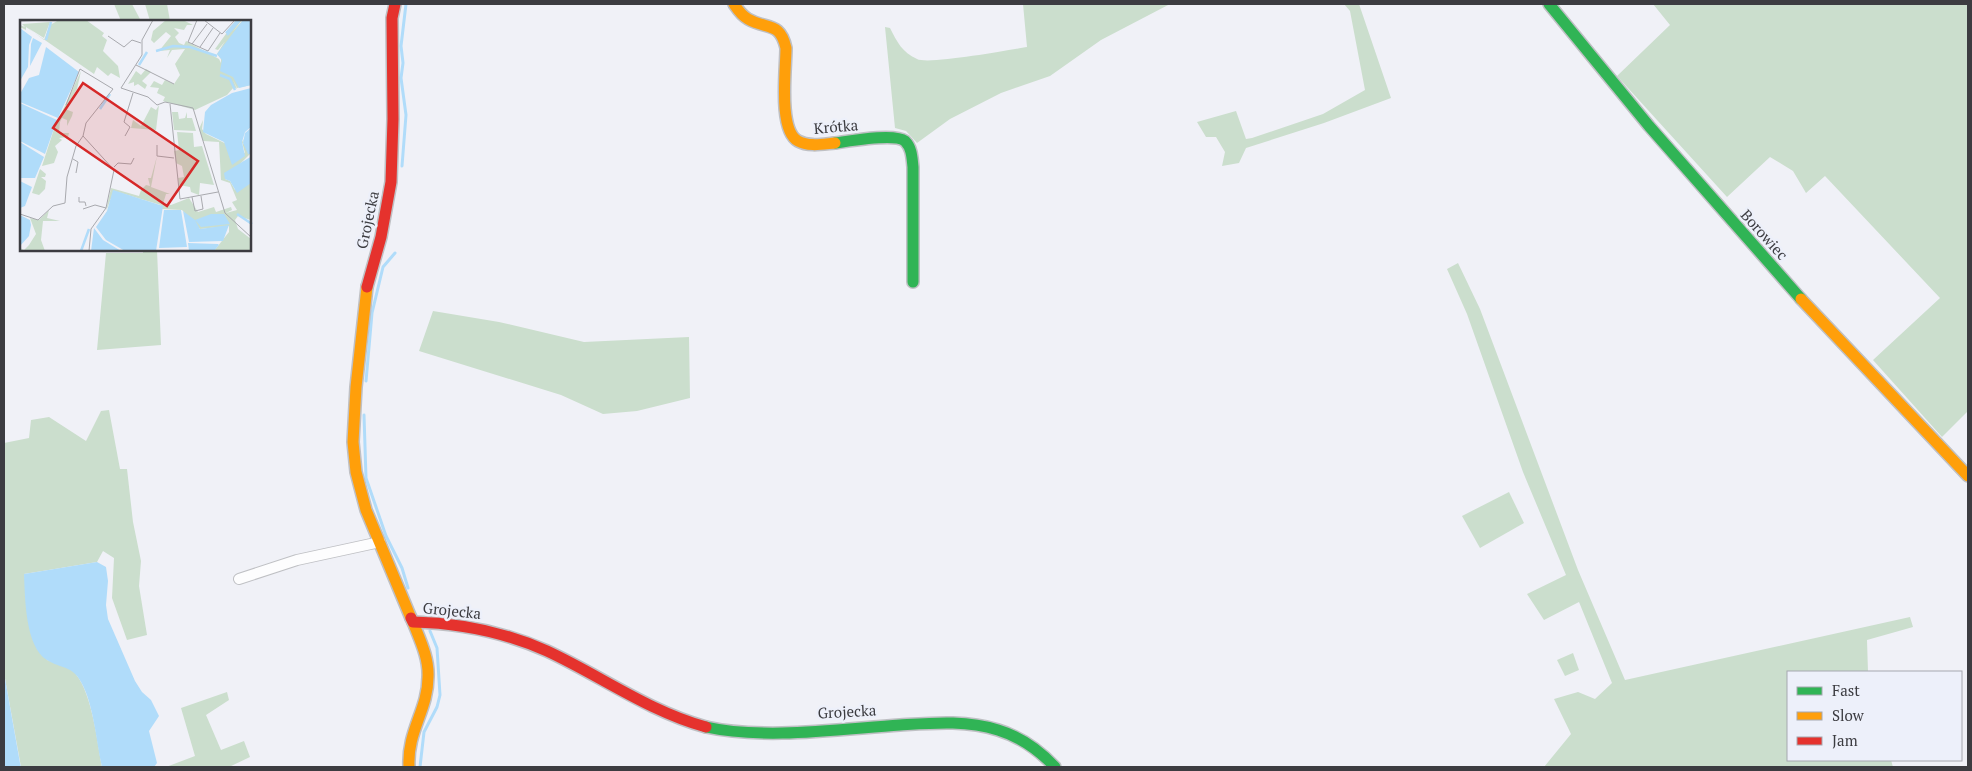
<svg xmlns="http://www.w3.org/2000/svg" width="1972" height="771" font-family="'PT Serif',serif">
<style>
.green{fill:#cbdecd}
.water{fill:#b0dcfa}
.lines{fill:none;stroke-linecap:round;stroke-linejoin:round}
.stream{stroke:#b0dcfa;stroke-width:3}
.street-casing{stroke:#bfc0c4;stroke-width:12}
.fast-casing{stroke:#bfc0c4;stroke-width:14}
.slow-casing{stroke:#bfc0c4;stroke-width:14}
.jam-casing{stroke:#bfc0c4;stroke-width:14}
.street{stroke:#fdfdfe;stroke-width:10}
.fast{stroke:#30b455;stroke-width:11}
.slow{stroke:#ff9f0a;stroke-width:11}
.jam{stroke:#e5322d;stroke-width:11}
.labels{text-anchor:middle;stroke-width:5;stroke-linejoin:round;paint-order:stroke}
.street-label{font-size:15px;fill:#3c3c41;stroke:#edf0fa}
.inset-river{fill:none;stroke:#b0dcfa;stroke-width:2.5}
.inset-road{fill:none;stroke:#a8a9ae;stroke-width:1}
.view{fill:#d62828;fill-opacity:0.15;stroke:#d62828;stroke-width:2.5}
.inset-edge{fill:none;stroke:#3c3c41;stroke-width:2.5}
</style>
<rect width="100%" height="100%" fill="#f0f1f7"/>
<g class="green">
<polygon points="114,4 132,4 141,21 121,21"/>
<polygon points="145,4 167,4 170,21 150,21"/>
<path d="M1023,4H1170L1101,40L1050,76L1001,93L950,119L917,143L906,131L895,128L885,27L890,28C897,42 902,52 917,59C928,65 1010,50 1027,47Z"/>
<polygon points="1344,4 1359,4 1391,98 1324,123 1246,148 1239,163 1222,166 1225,152 1216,137 1206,137 1197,122 1236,111 1246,139 1252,138 1323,114 1365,90 1350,11"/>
<polygon points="1653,4 1968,4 1968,411 1942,437 1873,360 1940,298 1825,176 1806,193 1793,171 1770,157 1727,197 1617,76 1670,25"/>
<polygon points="143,250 157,250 161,345 97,350 106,253 143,253"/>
<polygon points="1458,263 1480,309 1578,570 1625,680 1910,617 1913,627 1867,640 1868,672 1788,672 1788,760 1891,760 1893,767 1544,767 1571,734 1554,699 1578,692 1595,699 1612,683 1579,602 1544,620 1527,594 1566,575 1523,472 1467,314 1447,269"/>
<polygon points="433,311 499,322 584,342 689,337 690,398 637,411 603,414 561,395 419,351"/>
<path d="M109,410L120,469H127L133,522L141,561L139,586L147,635L127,640L112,598L114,558L103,551L97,562L24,574L47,660C54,663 66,665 72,670C92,688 97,742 102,767H21L4,673V443L29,438L31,420L49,417L86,441L101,411Z"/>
<polygon points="1509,492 1524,523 1480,548 1462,516"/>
<polygon points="1573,653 1579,670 1565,676 1557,660"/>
<polygon points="227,692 229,700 206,715 221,750 244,741 250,757 229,767 166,767 195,756 181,708"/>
</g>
<g class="water">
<path d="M97,562L106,567L108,581L106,605L108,619L135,681L142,692L151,700L159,716L149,731L157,763L154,767H102C96,741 94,705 81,682C72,665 61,669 47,660C25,647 25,597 24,574Z"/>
<polygon points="4,673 20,763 21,767 4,767"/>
</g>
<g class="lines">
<g class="stream">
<polyline points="402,166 406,115 401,78 403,63 401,46 406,4"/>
<polyline points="366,381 372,313 383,267 395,253"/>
<polyline points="364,415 366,478 386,536 402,568 408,588"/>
<polyline points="420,767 424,732 437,707 440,695 437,648 430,631"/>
</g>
<defs>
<polyline id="street" points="239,579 297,560 380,542"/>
<g id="fast">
<polyline points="1549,4 1649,126 1801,299"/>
<path d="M835,143C850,141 894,133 905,141C912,148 912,158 913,167V282"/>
<path d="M706,727C765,740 840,729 900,725C933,723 966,720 998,730C1021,737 1039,750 1055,767"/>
</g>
<g id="slow">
<path d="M734,4C738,10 741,15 748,19C767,30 780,21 786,48C786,69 778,130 798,141C809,147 823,144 835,143"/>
<polyline points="367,287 356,387 353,442 356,472 366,510 411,618"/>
<polyline points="1801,299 1968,476"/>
<path d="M409,767C407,731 428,710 428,677C429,658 420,640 413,622"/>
</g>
<g id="jam">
<polyline points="367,287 381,237 391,182 393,119 392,18 395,4"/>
<path d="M411,618L413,622C460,623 504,632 547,651C601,676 648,711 706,727"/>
</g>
</defs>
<use href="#street" class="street-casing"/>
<use href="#fast" class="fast-casing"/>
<use href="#slow" class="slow-casing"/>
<use href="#jam" class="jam-casing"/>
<use href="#street" class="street"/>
<use href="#fast" class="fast"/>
<use href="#slow" class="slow"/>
<use href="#jam" class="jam"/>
</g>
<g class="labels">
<g class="street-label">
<text transform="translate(836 127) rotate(-5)" y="5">Krótka</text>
<text transform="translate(368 220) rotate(-78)" y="5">Grojecka</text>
<text transform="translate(1764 235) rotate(48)" y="5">Borowiec</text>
<text transform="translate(452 611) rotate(6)" y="5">Grojecka</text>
<text transform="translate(847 712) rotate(-3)" y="5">Grojecka</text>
</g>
</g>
<g transform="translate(20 20)">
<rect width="231" height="231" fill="#f0f1f7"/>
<path d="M39,0H66L84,13L82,16L87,20L83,31L98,46L100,58L91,53L88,56L77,47L74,54L6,7V10L0,7V5L5,7L2,4L30,2L24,18L8,8L24,20L30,5ZM146,0H163L173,5H167L164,10L154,8L159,13L155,17L159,23L164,25L166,21L199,39L201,43V39L197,34L207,18L223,0H231V65L217,68L213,60L217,69L214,67L207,75L175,90L143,81L145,77L137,73L139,68L130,67L134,61L142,65L145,60L154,64L160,55L155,44L165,29L152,30L147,38L150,30L139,31L151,16L146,12L134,23L131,20L133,11ZM216,0H222L198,30L195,29ZM126,49L131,52L122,61L127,65L125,69L118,64L114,66V62L108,64L116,51L121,55ZM61,51L57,69L45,89L53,92L52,96L47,106V100L42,98L40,102L39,113H49L48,117L39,118L42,120L35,126L38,132L34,143L22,146L34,109ZM139,85L136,110L111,108L113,100L121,106L131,87L136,90ZM152,92H158L159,99L165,98L167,92V98H172L176,111L154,110ZM183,100L182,109L186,114L225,133L222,122L224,119L223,123L231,133L205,159L210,161L215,170L231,163V200L218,196L215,200L218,209L231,219V231H194L209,212V206L180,209L162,190L142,189L141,185L94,171L86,191L91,168L119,176L121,170L126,165L130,166L128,158H131L137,136L131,167L150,174H146L143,184L151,185L169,178L178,192L194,187L196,192L211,187L212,190L206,193L217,190L212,182L217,180L210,163L201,160L199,122L183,121L179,109ZM157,112L173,113L174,127L182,126L194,165L180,163L179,175L171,172L170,167L159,165L158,158L164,157L162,146L156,143L154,131L159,130ZM20,149L26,154L25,157H21L26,161L25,169L19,175L12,173ZM29,190L27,198L40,201H23L21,220L25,231H0V228L4,230L9,225L16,214L10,198L19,200Z" fill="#cbdecd"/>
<path d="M223,0H231V65L219,68L213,57L200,51L202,40L197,34ZM0,8L12,17L9,25L8,47L0,61ZM13,18L22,23L10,46L11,24ZM26,27L59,52L38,98L0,82V74L9,58L19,55ZM231,68V107L225,112L222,122L225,136L212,145L204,122L183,112L185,92L191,85L212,73ZM0,83L37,100L25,134L0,121ZM231,108V134H228L223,123L225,113ZM0,122L24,137L15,158H0ZM232,136L231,163L217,173L210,161L205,159L204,153ZM0,161L12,167L5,186L0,188ZM93,170L143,186L136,231H105L86,220L76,207L87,191ZM144,190H161L167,227L139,228ZM163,191L175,200L191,194H204L210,204L181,207L175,200L180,209L209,205L203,221L169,222ZM0,195L10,200L11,205L9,216L0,226ZM74,208L83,220L101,231H71ZM168,223L198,224L199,225L194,231H169Z" fill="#b0dcfa"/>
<path class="inset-river" d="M206,13L218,0M207,15L220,0M26,20L31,2M136,31L153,26L170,27L197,36M119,45L127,32M200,55L210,59L215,70M80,89L90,74M217,194L232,204M61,231L69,209"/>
<path class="inset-road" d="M177,0L168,22L188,31L200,13M184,0L202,14L215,0M0,1L30,0M88,16L104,27L112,20L121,23M172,24L187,4M180,27L193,8M116,45L154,64M101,68L128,77L137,85L145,82L173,88L205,193L232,218M101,68L122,35V20L133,0M150,84L160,179L198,172M46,85L60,49L93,69M105,116L110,107L104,102L113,73M137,125V136L154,138M53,139L58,142L56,153M94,147L98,143L111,144L114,138M59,177V182H65L66,186M172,177L175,191L183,189L181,176M63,189L75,185L86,188M0,194L18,200L33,186L45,183L47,157L56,126L63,116M69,231L71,209L86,188L94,150L63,116L66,103L93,69"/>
<path class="view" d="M63,63L178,141L147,186L33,108Z"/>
<rect width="231" height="231" class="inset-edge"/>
</g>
<rect width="1972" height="771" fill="none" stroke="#3c3c41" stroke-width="10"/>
<rect x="1787" y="671" width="175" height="90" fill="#edf0fa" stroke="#a6a8b0"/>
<rect x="1797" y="687" width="25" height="8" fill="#30b455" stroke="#a6a8b0"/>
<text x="1832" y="696" font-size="15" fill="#3c3c41">Fast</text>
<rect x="1797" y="712" width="25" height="8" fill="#ff9f0a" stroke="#a6a8b0"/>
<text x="1832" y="721" font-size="15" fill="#3c3c41">Slow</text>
<rect x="1797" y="737" width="25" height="8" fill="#e5322d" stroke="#a6a8b0"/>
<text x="1832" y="746" font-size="15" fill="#3c3c41">Jam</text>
</svg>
